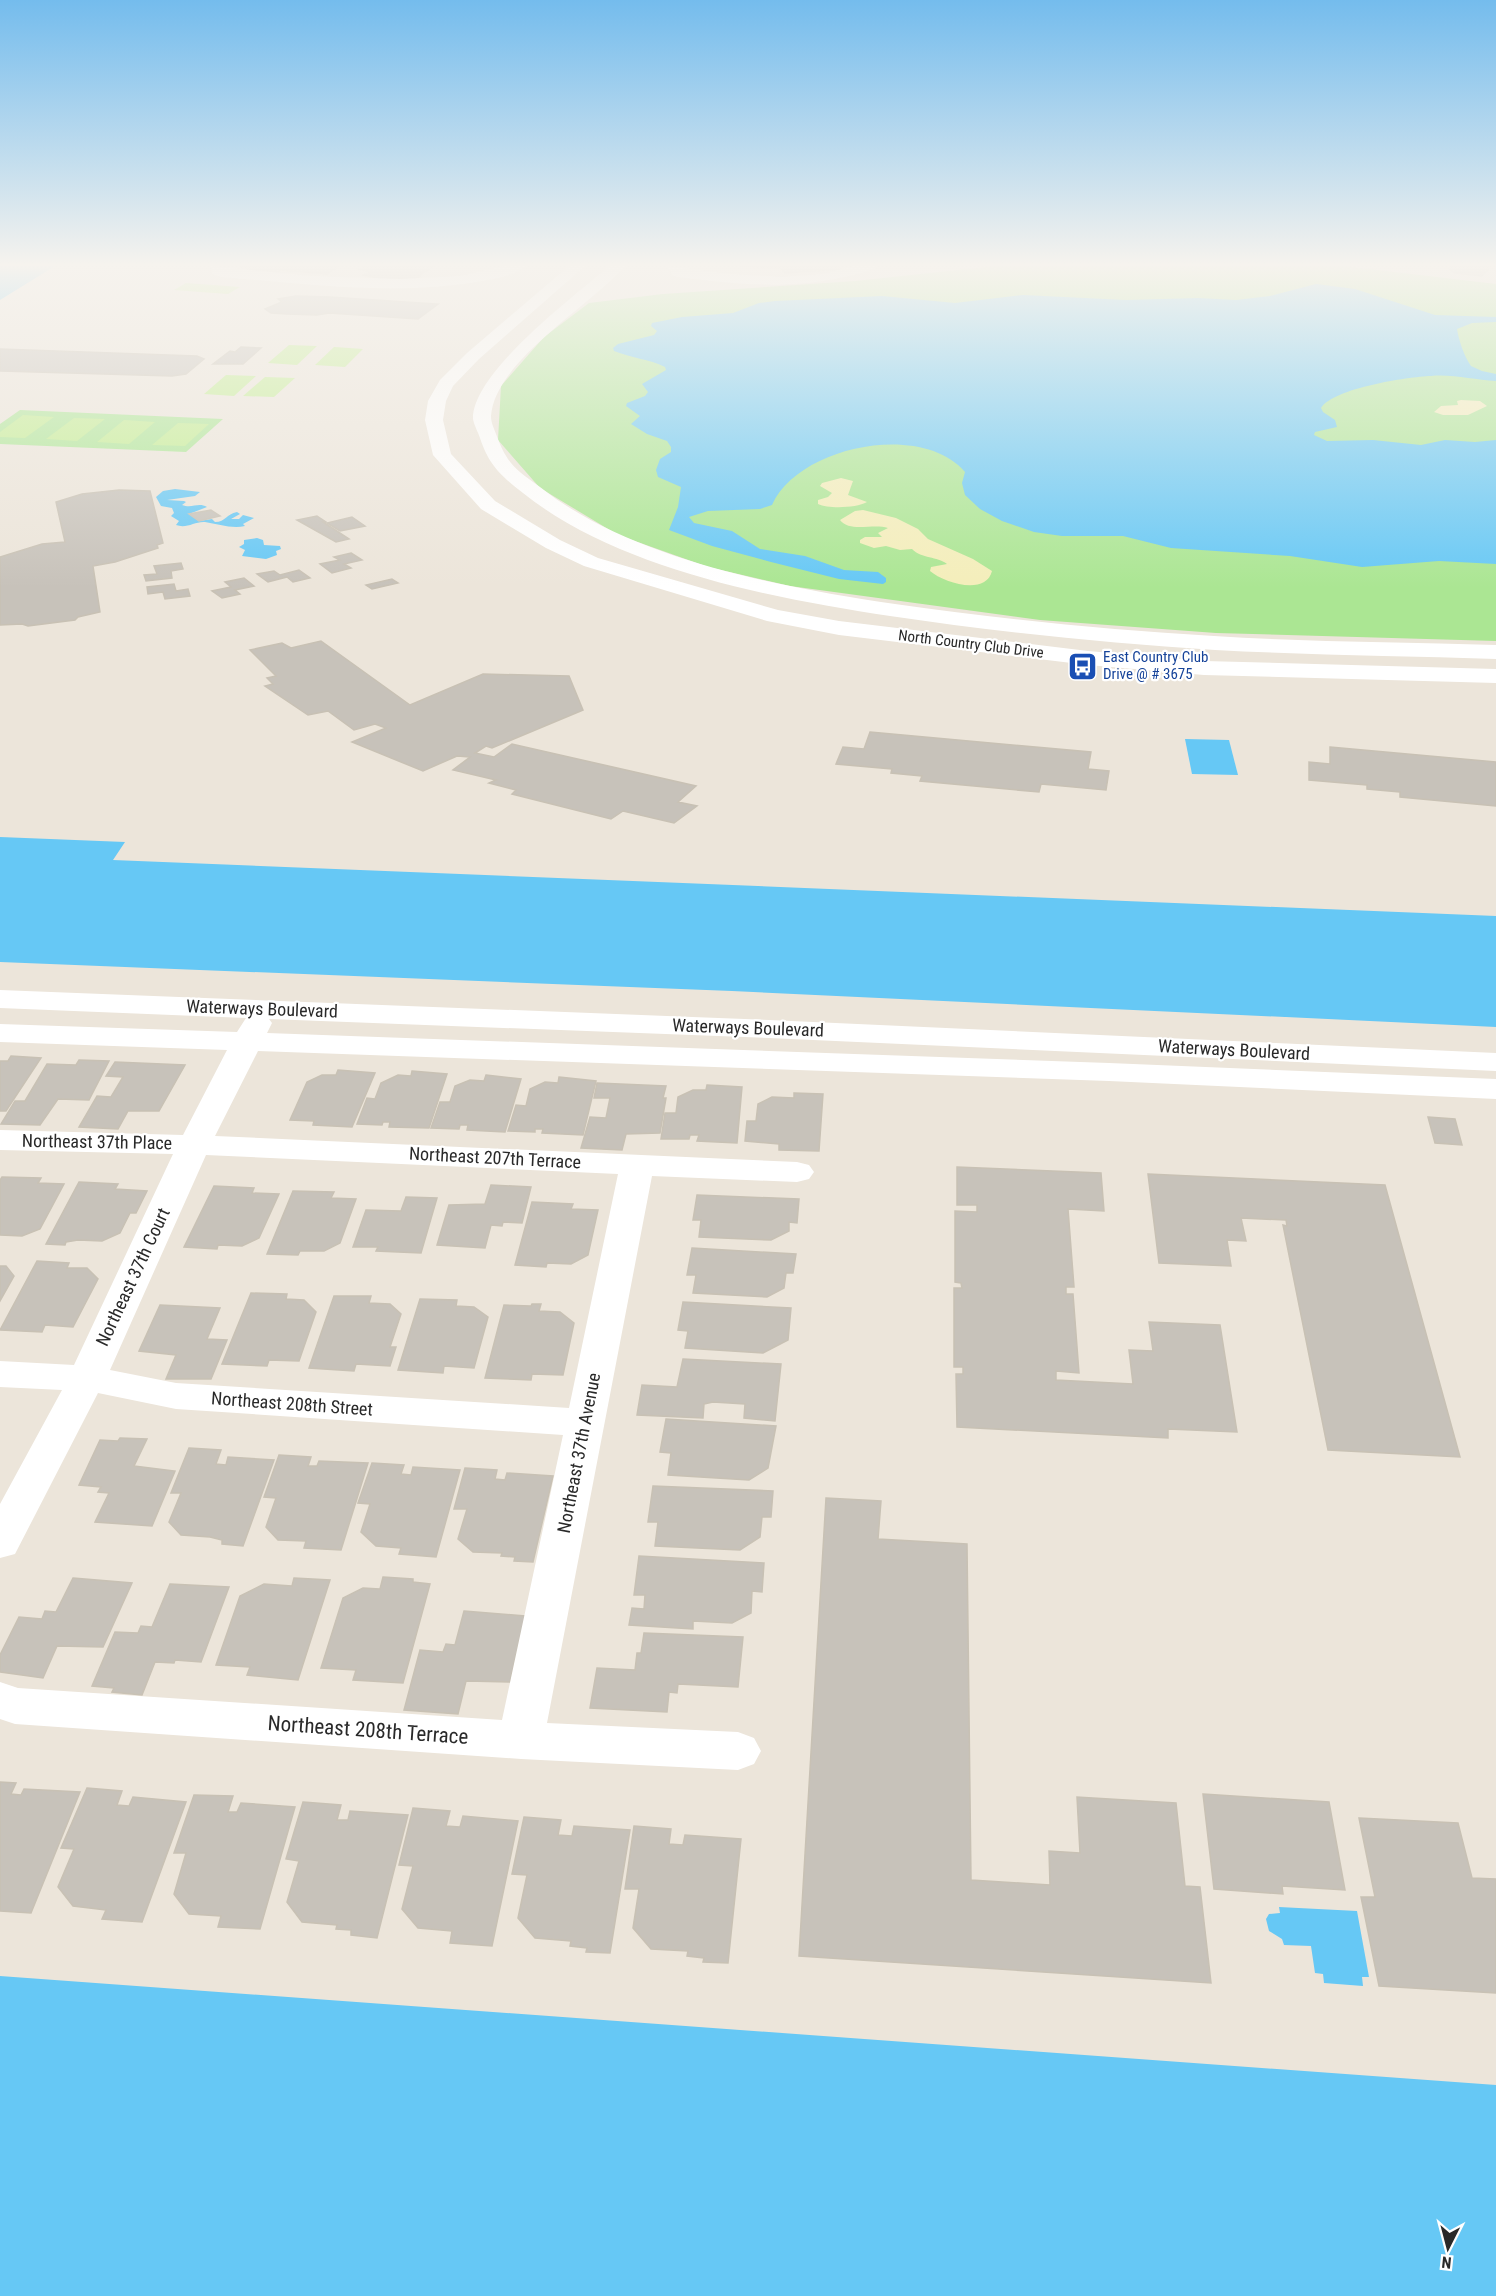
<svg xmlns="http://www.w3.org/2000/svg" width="1496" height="2296" font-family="'Roboto Condensed',sans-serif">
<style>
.green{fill:#abe693}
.sand{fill:#f4eeba}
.pitch{fill:#c1ee8e}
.water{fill:#66c8f5}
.building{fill:#c7c2ba;stroke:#c8c1b4;stroke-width:1.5}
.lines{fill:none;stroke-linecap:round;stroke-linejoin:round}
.minor{fill:#fff;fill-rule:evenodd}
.labels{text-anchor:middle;stroke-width:4.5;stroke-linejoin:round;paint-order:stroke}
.far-street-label{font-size:15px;fill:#292929;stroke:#fff}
.far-transit-label{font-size:15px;fill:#164399;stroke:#fff;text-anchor:start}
.street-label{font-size:18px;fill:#292929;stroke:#fff}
.near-street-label{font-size:21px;fill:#292929;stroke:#fff}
</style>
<rect width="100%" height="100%" fill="#ece5da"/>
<g class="green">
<polygon points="995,266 1344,266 1496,284 1496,641 1216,633 1040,620 790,586 708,567 618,535 540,488 498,440 501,386 544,337 589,303 663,294 855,281"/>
<polygon points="20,410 223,419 186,452 0,444 0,424"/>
</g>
<g class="sand">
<polygon points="1461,400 1480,401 1487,406 1468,415 1443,415 1434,412 1441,406 1458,405 1457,401"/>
<path d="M841,478L853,481L848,495L867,502C856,508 829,509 818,504V500L828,497L832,493L820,486L822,483Z"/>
<path d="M863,510L896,518L918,529L928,539L973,559L992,571C986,596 944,583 930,571L931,567L947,564C937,556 922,559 912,549L900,550L886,546L874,548L860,543V540L865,537H882L878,533L888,528C873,523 850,533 840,520L855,511Z"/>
</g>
<g class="pitch">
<polygon points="186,283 240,287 228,294 174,290"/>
<polygon points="289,345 317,346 297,365 268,363"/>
<polygon points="334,347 335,347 363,349 345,367 315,365"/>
<polygon points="226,375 256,376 234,396 204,394"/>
<polygon points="265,377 295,378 274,397 243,396"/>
<polygon points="23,415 54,417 25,438 0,437 0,432"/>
<polygon points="74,418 105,419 77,441 46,439"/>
<polygon points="124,420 155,422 129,444 97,442"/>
<polygon points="178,423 209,424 185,446 152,445"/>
</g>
<g class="water">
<polygon points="0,266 55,266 0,300"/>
<path d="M1316,284L1355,289L1435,315L1496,317V322L1472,323L1457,329C1459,341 1464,356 1471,366L1482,371L1496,374V381C1474,380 1453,374 1431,376C1407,377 1334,388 1321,408L1323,412L1335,420L1337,427L1315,432L1314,435L1327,441L1373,440L1421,445L1445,440L1475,442L1496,440V564L1439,561L1362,567L1290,556L1171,548L1123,536H1062L1034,532L1002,521L980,509L965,495L962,483L965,472C922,421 798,446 772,505L760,509L708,511L689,517L694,523L732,531L760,549L805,556L844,570L878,572L886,578V582L883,584L839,579L771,562L712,546L669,530L678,507L681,487L658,477L656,470L660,459L671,452V447L667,441L647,434L631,424L640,416L626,406L627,403L645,396L648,392L642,384L666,370L665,367C649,359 631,358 614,351L613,348L618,344L654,335L657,331L651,326L652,323L682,317L733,313L759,303L775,301L882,296L955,303L1023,295L1126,300L1198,298L1236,300L1270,296Z"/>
<path d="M175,489L200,492L195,496L167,500L184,501L186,502L182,505C192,509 198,502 207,507L189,514L199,521L212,519L215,522C226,522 226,514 237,512L240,514L231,519H239L243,515L254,518L243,524L245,526C232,529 218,524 205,522C195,521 187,529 176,525L179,521L171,516L174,513L172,508L161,506L156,497L163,491Z"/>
<polygon points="257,538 263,540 264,545 280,546 281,549 276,551 277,555 266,559 242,556 245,550 239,547 244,544 244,540"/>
<polygon points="1185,739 1229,740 1238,775 1192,774"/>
<polygon points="0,837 125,842 113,860 1496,916 1496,1027 732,991 0,962"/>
<polygon points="1279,1907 1357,1911 1369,1977 1362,1977 1363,1986 1324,1983 1323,1974 1315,1973 1311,1946 1284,1945 1282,1939 1269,1931 1266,1919 1269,1914 1280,1913"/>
<polygon points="0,1976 1496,2085 1496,2296 0,2296"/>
</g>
<g class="building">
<polygon points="244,266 340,266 327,274 281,270 274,274 244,272 251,268 242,267"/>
<polygon points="361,266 435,266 424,272 417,279 379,278 363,275 371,272 358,269 365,269"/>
<polygon points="739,266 837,266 840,269 785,273 780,268"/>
<polygon points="1455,266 1491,266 1482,276 1455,273 1449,268"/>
<polygon points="296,296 330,297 438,304 418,319 329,313 317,315 287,314 271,313 265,309 282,302 278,299"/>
<polygon points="241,347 261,348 243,364 213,364 230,351 235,352"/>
<polygon points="0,349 197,356 204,359 186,374 172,376 0,371"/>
<polygon points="119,490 150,491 163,543 157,545 158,548 115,562 93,566 100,612 78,617 75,620 28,626 22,624 0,625 0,557 42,544 65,542 56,502 82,494"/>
<polygon points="211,510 220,516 199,521 189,514"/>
<polygon points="317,516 326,522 323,522 349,539 336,542 297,520"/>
<polygon points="352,517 365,526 340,531 327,523"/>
<polygon points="351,553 362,560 344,564 351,568 332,573 320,564 340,560 334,557"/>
<polygon points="181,563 183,569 171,571 172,578 146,581 144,575 157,574 154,566"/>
<polygon points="299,570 310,578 293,582 287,577 268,582 257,574 274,571 280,575"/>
<polygon points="244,578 254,586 235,590 240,594 222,598 212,591 231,587 225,582"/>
<polygon points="392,579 398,583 372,589 366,585"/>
<polygon points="174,584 176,591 188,589 190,596 165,599 163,592 148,594 147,587"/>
<polygon points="321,641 410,705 483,674 569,676 583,710 492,748 486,746 475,753 494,757 512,744 696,786 678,802 697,806 674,823 623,811 611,819 512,794 516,790 489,783 496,780 453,770 470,757 457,756 423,771 352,742 386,728 375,724 354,730 328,711 308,715 265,686 273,684 267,678 276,676 250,650 282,643 291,648"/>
<polygon points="870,732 1091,752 1088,769 1109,771 1106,790 1041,784 1039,792 920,781 922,776 891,773 892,769 836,764 843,747 864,749"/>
<polygon points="1330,747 1496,762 1496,806 1400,797 1400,792 1367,789 1367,785 1309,780 1309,762 1330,764"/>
<polygon points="11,1056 41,1058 6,1111 0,1111 0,1061 8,1061"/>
<polygon points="79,1060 109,1061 89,1100 58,1099 40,1125 1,1124 15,1101 25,1101 47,1064 76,1065"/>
<polygon points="115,1062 185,1065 159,1111 128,1111 118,1129 79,1127 97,1096 111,1097 123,1077 106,1076"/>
<polygon points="338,1070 375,1073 352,1127 313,1125 314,1121 290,1120 307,1082 322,1075 336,1075"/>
<polygon points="412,1071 447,1074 429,1128 389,1127 390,1122 383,1122 382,1125 357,1124 367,1098 375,1099 381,1083 398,1075 411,1076"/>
<polygon points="486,1075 521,1079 505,1132 467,1130 468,1125 460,1125 459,1129 431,1128 440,1102 450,1102 455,1086 470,1080 484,1081"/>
<polygon points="559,1077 596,1081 583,1135 542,1133 543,1129 535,1129 535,1132 508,1131 516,1105 526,1106 530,1089 545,1082 558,1083"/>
<polygon points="597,1083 666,1086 663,1098 666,1098 660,1133 626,1134 622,1150 581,1148 590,1117 606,1118 610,1098 594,1098"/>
<polygon points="707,1085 742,1087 737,1143 697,1141 699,1135 690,1135 689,1139 661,1139 665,1113 676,1113 678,1097 693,1090 706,1090"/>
<polygon points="794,1093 823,1094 819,1151 779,1150 779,1144 745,1141 747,1121 756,1121 758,1104 772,1097 794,1098"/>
<polygon points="1428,1117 1455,1119 1462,1145 1435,1143"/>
<polygon points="957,1167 1101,1173 1104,1211 1068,1209 1074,1287 1066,1287 1066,1294 1073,1294 1079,1373 1056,1371 1056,1380 1133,1384 1129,1350 1153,1351 1149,1322 1220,1325 1237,1432 1168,1429 1168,1438 957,1427 956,1374 963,1374 963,1367 954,1367 954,1288 962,1288 961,1283 955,1282 955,1211 977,1212 977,1205 957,1205"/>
<polygon points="1148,1174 1385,1185 1460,1457 1328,1450 1283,1225 1287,1226 1286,1220 1241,1218 1246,1241 1227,1240 1231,1266 1159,1263"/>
<polygon points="2,1177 41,1178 38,1183 64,1184 40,1229 22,1236 0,1235 0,1180"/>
<polygon points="79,1182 118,1184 115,1189 147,1191 136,1213 130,1213 120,1233 102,1241 78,1240 66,1242 65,1245 46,1244"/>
<polygon points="491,1185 531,1187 522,1223 503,1222 502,1226 491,1225 485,1248 437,1245 449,1205 485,1204"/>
<polygon points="214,1186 254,1188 252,1193 279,1194 259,1238 242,1246 218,1245 217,1249 184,1247"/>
<polygon points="293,1191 334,1192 331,1198 356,1199 340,1243 324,1251 300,1251 298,1255 267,1254"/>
<polygon points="697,1195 799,1199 797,1223 789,1222 789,1231 771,1240 699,1237 701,1220 693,1220"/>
<polygon points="406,1197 437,1198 421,1253 376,1251 378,1247 353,1247 366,1210 401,1211"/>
<polygon points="532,1202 573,1204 571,1209 598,1210 588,1255 571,1264 547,1263 546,1267 515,1265"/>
<polygon points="692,1248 796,1254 793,1273 786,1273 784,1288 767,1297 693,1293 696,1275 687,1275"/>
<polygon points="37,1261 69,1263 67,1268 87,1268 98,1279 73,1327 45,1325 42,1332 0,1330"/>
<polygon points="0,1266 6,1266 14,1276 0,1301"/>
<polygon points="251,1293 287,1294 286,1299 304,1300 316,1312 299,1361 269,1360 267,1366 222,1364"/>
<polygon points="334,1296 371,1296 369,1303 390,1304 401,1314 390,1347 396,1347 390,1366 356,1364 354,1371 309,1368"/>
<polygon points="420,1299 457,1300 456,1306 474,1307 488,1317 474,1368 444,1366 443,1373 398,1370"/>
<polygon points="683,1302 791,1308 788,1340 763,1353 685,1348 688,1331 678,1330"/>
<polygon points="532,1304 541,1304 539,1311 560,1312 574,1323 563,1375 532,1374 531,1380 485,1378 504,1305 531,1306"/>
<polygon points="160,1305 220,1308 207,1339 227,1340 211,1379 166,1379 176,1355 139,1351"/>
<polygon points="683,1359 781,1364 775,1421 744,1418 745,1404 713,1402 704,1404 703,1418 637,1415 642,1385 677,1387"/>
<polygon points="666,1419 776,1426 768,1468 749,1480 668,1475 671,1453 660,1452"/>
<polygon points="120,1438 147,1439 134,1466 175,1471 152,1526 95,1522 109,1493 98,1492 101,1487 79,1485 100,1440 118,1441"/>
<polygon points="189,1448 221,1450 216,1464 226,1465 228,1457 274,1460 243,1546 222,1544 222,1540 210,1537 181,1535 169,1522 181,1493 171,1493"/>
<polygon points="279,1455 311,1457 308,1466 317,1466 319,1461 368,1463 341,1550 304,1548 306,1541 278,1540 266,1527 276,1498 264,1497"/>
<polygon points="372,1463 404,1465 401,1474 411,1475 413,1467 460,1470 436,1557 399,1554 401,1548 376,1546 361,1532 370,1504 358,1503"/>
<polygon points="465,1468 497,1470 495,1479 505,1480 507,1473 553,1476 533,1562 514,1561 515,1557 501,1556 502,1553 473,1552 458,1539 467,1509 454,1509"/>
<polygon points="653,1486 773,1491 771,1517 762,1517 760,1537 740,1550 655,1546 658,1522 648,1522"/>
<polygon points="826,1498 881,1501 878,1539 967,1544 971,1880 1050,1885 1049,1851 1080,1853 1077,1797 1176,1803 1185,1886 1200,1887 1211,1983 799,1956"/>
<polygon points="639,1556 764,1563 762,1592 752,1591 751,1613 732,1623 693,1621 693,1629 629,1625 632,1608 644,1609 645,1595 634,1595"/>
<polygon points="383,1577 413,1579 413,1582 430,1584 403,1683 353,1680 356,1670 321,1668 343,1598 363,1588 380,1589"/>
<polygon points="73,1578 132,1583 103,1647 57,1646 43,1678 0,1672 0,1655 19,1617 42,1619 45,1611 56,1612"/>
<polygon points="294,1578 330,1580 298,1680 247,1675 250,1667 216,1665 240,1596 264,1584 292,1586"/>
<polygon points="170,1584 229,1587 201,1662 175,1660 174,1663 155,1662 142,1695 112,1692 114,1688 92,1686 115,1632 138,1633 141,1626 152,1627"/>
<polygon points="464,1611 525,1616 510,1682 466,1681 458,1714 404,1710 420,1650 443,1652 446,1644 455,1645"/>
<polygon points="644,1633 743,1637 738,1687 678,1684 677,1693 669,1692 667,1712 590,1708 597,1668 635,1670 637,1653 641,1653"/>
<polygon points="0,1782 16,1783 11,1794 21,1795 24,1789 80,1792 31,1913 0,1911"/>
<polygon points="87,1788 122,1791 117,1805 129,1806 133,1797 186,1802 142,1922 102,1919 106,1910 73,1906 58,1887 74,1849 61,1848"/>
<polygon points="1203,1794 1329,1802 1345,1890 1282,1886 1283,1894 1214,1889"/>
<polygon points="194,1795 233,1796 228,1812 237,1812 241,1803 295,1807 260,1929 218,1927 221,1916 189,1914 174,1894 186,1853 174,1853"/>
<polygon points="303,1802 341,1805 337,1820 348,1820 350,1811 408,1815 377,1938 351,1935 351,1930 336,1929 337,1925 302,1922 287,1902 299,1861 286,1859"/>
<polygon points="413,1808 450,1811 446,1826 460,1827 463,1816 518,1821 492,1946 450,1943 452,1931 418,1928 402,1909 413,1866 399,1865"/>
<polygon points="524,1817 561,1820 558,1835 572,1836 574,1826 630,1830 610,1953 586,1952 587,1948 570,1946 571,1941 535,1938 518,1918 527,1875 512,1874"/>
<polygon points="1359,1818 1458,1823 1472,1878 1496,1879 1496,1993 1379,1986 1361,1897 1375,1897"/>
<polygon points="634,1826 671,1829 669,1844 683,1845 685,1835 741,1839 728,1963 703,1962 704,1958 687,1956 688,1951 651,1949 633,1928 639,1889 625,1889"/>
</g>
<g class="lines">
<g class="minor">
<path d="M211,266L311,276L400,279L460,276L505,266H525C516,275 499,278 487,280C399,297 309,284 221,277L212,274Z"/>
<polygon points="569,266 585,266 479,359 453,386 446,401 443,420 451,454 495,501 560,540 598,558 778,610 839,621 1088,651 1204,661 1496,669 1496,683 1204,675 1088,665 839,635 767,621 584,566 546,548 481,509 433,455 425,420 428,401 440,380 467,353"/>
<path d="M609,266H625C589,307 495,361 491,416C491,423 494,428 496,434C507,464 515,469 540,487C632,560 781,587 895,604C1001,619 1107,630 1214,636C1308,642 1402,642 1496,645V659C1402,656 1309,655 1215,650C1107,643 998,632 890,616C771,598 618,569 523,493C500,475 489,465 480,438C478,432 474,425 473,419C472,372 574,297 609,266Z"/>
<path d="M667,266L730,274L782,277L823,274L854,266H877L875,269C803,291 752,286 678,277L673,276Z"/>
<path d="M0,990L769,1020L1496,1053V1071L769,1038L269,1019L272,1023L267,1033L1109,1063L1496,1079V1099L1109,1081L258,1051L215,1136L797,1162L809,1165L814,1172L809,1179L797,1182L652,1176L547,1723L738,1732L754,1738L761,1751L754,1764L738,1770L521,1759L15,1724L0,1719V1682L18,1688L502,1720L563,1435L176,1409L98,1393L15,1554L0,1558V1504L62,1390L0,1387V1361L74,1365L173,1154L0,1150V1130L183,1135L227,1050L0,1042V1024L237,1032L246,1018L0,1008ZM206,1155L618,1174L569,1408L176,1383L110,1370Z"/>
</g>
</g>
<linearGradient id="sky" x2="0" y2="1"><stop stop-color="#74bced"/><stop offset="0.45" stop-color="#f6f3ee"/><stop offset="1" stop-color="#f6f3ee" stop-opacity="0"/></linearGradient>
<rect width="1496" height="588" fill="url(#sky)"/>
<defs>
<symbol id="bus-square" viewBox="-11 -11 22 22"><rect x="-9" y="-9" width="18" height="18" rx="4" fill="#1a4fb4" stroke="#fff"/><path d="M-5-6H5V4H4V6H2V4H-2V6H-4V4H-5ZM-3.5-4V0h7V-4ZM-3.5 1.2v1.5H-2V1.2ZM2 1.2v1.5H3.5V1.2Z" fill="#fff"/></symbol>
</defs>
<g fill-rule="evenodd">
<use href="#bus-square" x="1066" y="650" width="33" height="33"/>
</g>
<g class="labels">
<g class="far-street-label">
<text transform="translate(971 644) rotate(7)" y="5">North Country Club Drive</text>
</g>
<g class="far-transit-label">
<text x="1103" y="662">East Country Club<tspan x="1103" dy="17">Drive @ # 3675</tspan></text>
</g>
<g class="street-label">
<text transform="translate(262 1009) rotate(2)" y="6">Waterways Boulevard</text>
<text transform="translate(748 1028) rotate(2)" y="6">Waterways Boulevard</text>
<text transform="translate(1234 1050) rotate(3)" y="6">Waterways Boulevard</text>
<text transform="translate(97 1142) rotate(1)" y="6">Northeast 37th Place</text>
<text transform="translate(495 1158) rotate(3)" y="6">Northeast 207th Terrace</text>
<text transform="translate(133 1277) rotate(-65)" y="6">Northeast 37th Court</text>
<text transform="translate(292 1404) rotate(4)" y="6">Northeast 208th Street</text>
<text transform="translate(579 1453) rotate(-79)" y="6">Northeast 37th Avenue</text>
</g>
<g class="near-street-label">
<text transform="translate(368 1730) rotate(4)" y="7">Northeast 208th Terrace</text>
</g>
</g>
<g transform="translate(1448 2248) rotate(186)" stroke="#ffffff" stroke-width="4.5" paint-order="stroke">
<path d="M0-4.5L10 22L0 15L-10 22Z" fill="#292929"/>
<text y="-9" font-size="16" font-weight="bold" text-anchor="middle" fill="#292929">N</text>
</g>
</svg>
